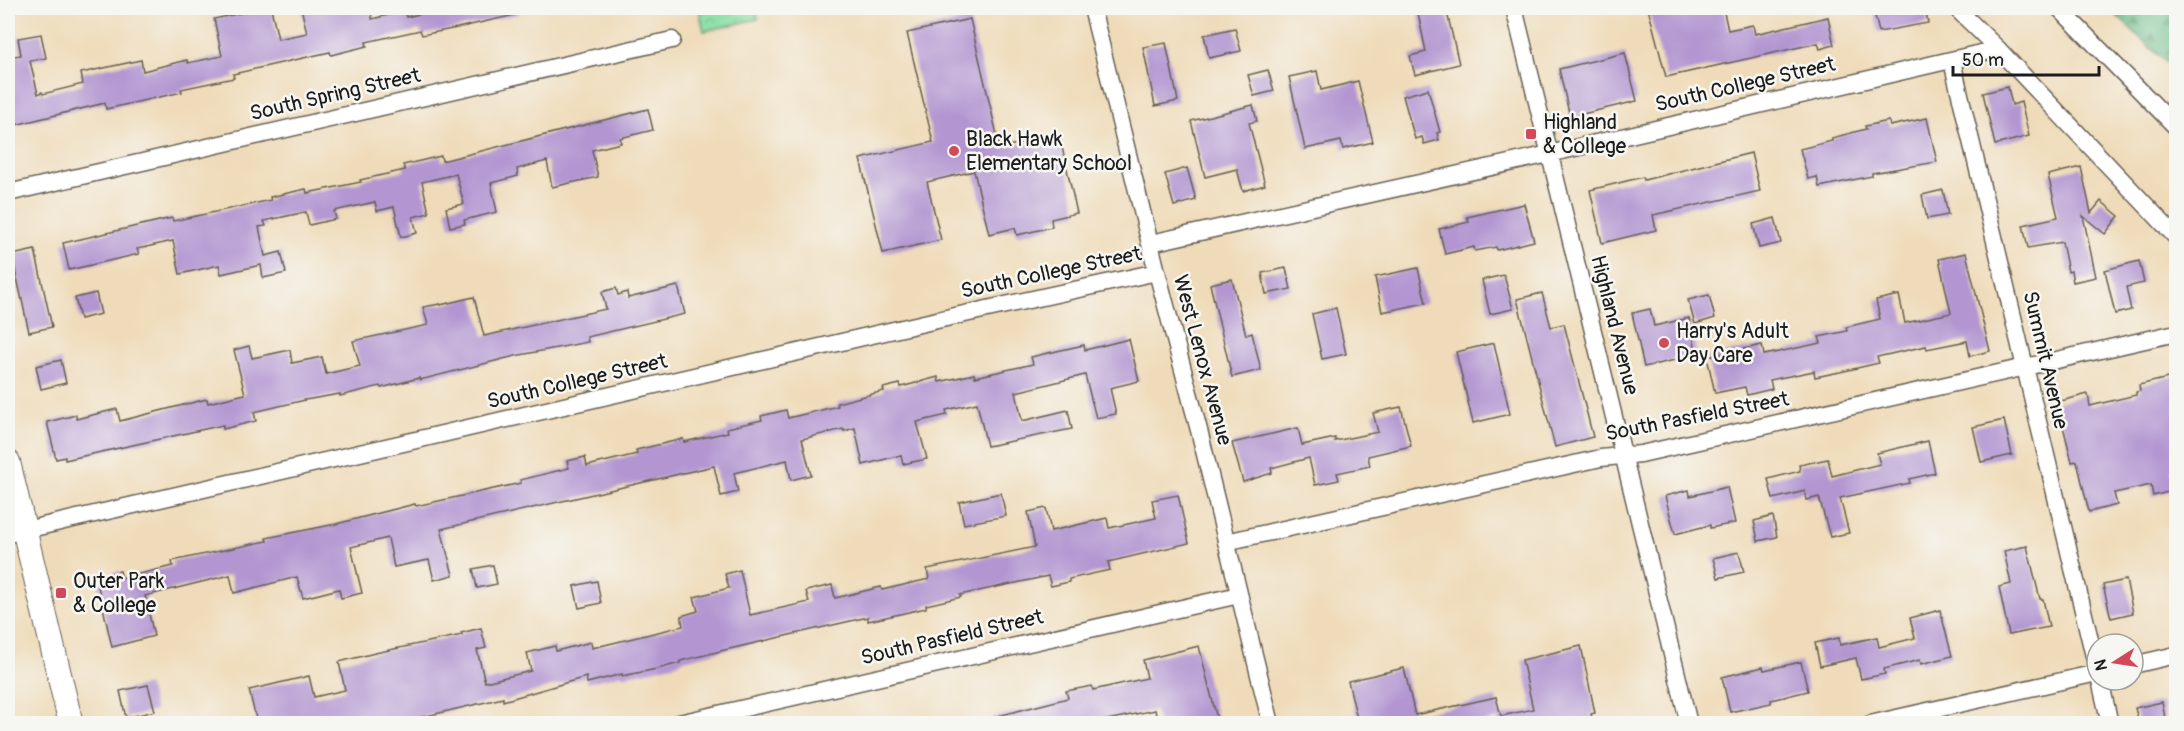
<svg xmlns="http://www.w3.org/2000/svg" width="2184" height="731" font-family="Pangolin,sans-serif">
<style>
.forest{fill:url(#forest-firs);stroke:#456d53;stroke-width:1.5}
.park{fill:url(#park-crowns);stroke:#527e60;stroke-width:1.5}
.building{fill:#b396d1}
.lines{fill:none;stroke-linecap:round;stroke-linejoin:round}
.street-casing{stroke:#665f53;stroke-width:19}
.secondary-casing{stroke:#665f53;stroke-width:26}
.street{stroke:#fff;stroke-width:16}
.secondary{stroke:#fff;stroke-width:24}
.poi-dot{fill:#d1495b;stroke:#f6f6f2;stroke-width:2}
.labels{text-anchor:middle;stroke-width:5;stroke-linejoin:round;paint-order:stroke}
.street-label{font-size:21px;fill:#1c1c1c;stroke:#f6f6f2}
.poi-label{font-size:21px;fill:#1c1c1c;stroke:#f6f6f2;text-anchor:start}
</style>
<defs>
<pattern id="forest-firs" width="22" height="20" patternUnits="userSpaceOnUse" patternTransform="scale(1.5)"><rect width="22" height="20" fill="#6ebe8a"/><path d="M5 1l3.5 6h-7zM16 11l3.5 6h-7z" fill="#5a9a70"/></pattern>
<pattern id="park-crowns" width="20" height="18" patternUnits="userSpaceOnUse" patternTransform="scale(1.5)"><rect width="20" height="18" fill="#89e0a4"/><path d="M2 6a3 3 0 1 1 6 0M12 15a3 3 0 1 1 6 0" fill="none" stroke="#76c08d"/></pattern>
</defs>
<rect width="100%" height="100%" fill="#f6f6f2"/>
<filter id="ink" filterUnits="userSpaceOnUse"><feTurbulence type="fractalNoise" baseFrequency=".0167" numOctaves="2"/><feDisplacementMap in="SourceGraphic" scale="12" xChannelSelector="R" yChannelSelector="G"/><feConvolveMatrix kernelMatrix="1 2 1 2 8 2 1 2 1" color-interpolation-filters="sRGB"/></filter>
<filter id="wash" filterUnits="userSpaceOnUse"><feTurbulence type="fractalNoise" baseFrequency=".008" numOctaves="4" result="noise"/><feDisplacementMap in="SourceGraphic" scale="24" xChannelSelector="R" yChannelSelector="G"/><feGaussianBlur stdDeviation="1.35" result="paint"/><feColorMatrix in="noise" values="0 0 0 0 0 0 0 0 0 0 0 0 0 0 0 0 0 1.4 0 .05"/><feComposite in="paint" operator="in"/></filter>
<g filter="url(#wash)">
<rect width="100%" height="100%" fill="#efdbb9"/>
<polygon class="forest" points="2109,8 2176,8 2176,72"/>
<polygon class="park" points="699,8 755,8 758,19 704,31"/>
<g id="blocks">
<g class="building">
<polygon points="253,8 271,8 278,39 307,33 301,8 371,8 372,19 404,11 406,17 445,8 518,8 519,14 457,28 422,35 420,30 366,42 367,46 331,55 330,52 233,74 234,78 181,89 182,92 106,109 105,103 15,125 14,119 8,121 8,57 21,55 18,38 41,34 46,58 30,61 38,94 42,92 43,94 83,84 81,73 141,60 143,71 187,60 188,63 222,56 214,19 254,10"/>
<polygon points="1417,8 1446,8 1459,64 1415,75 1410,56 1426,52"/>
<polygon points="1648,8 1723,8 1728,30 1753,25 1755,34 1828,17 1834,45 1820,49 1818,43 1666,77"/>
<polygon points="1873,8 1925,8 1928,23 1879,32"/>
<polygon points="970,19 1000,148 1059,134 1077,213 1051,219 1052,227 1017,235 1015,228 989,234 974,171 927,182 941,240 883,253 860,159 933,142 907,33"/>
<polygon points="1235,28 1241,51 1209,58 1204,35"/>
<polygon points="1166,43 1178,101 1155,106 1143,47"/>
<polygon points="1625,53 1637,101 1570,117 1559,69"/>
<polygon points="1268,70 1274,91 1254,96 1248,75"/>
<polygon points="1317,71 1321,90 1358,81 1373,142 1343,149 1341,141 1305,149 1289,77"/>
<polygon points="2008,87 2012,105 2021,102 2029,136 1995,145 1983,93"/>
<polygon points="1428,89 1440,132 1437,133 1439,140 1424,144 1422,137 1415,139 1403,96"/>
<polygon points="1253,105 1257,121 1249,123 1265,185 1243,191 1237,169 1205,177 1191,121"/>
<polygon points="648,109 653,130 620,138 621,143 592,150 598,177 552,187 547,161 517,169 518,176 491,183 497,212 464,220 465,224 450,227 446,208 464,204 456,174 422,182 429,213 413,217 417,233 401,237 394,207 377,211 375,202 334,211 336,219 309,225 306,212 264,221 266,226 259,227 265,256 281,252 286,273 263,278 261,265 221,274 219,265 180,274 173,241 137,249 139,254 69,270 63,243 172,218 173,221 271,200 270,197 306,189 307,193 361,182 360,180 405,170 403,165 441,156 442,161"/>
<polygon points="1927,118 1937,162 1872,173 1872,176 1819,187 1817,177 1808,179 1800,149 1832,141 1832,138 1866,129 1865,126 1889,121 1890,126"/>
<polygon points="1751,153 1760,191 1653,215 1656,230 1602,243 1590,190 1643,177 1644,180"/>
<polygon points="2081,167 2091,213 2101,201 2119,216 2105,234 2083,216 2096,277 2073,282 2071,271 2068,272 2062,242 2028,248 2023,225 2058,217 2048,175"/>
<polygon points="1187,168 1196,200 1174,206 1165,174"/>
<polygon points="1943,190 1948,215 1927,219 1922,195"/>
<polygon points="1524,204 1534,241 1497,250 1496,247 1475,251 1474,247 1445,254 1439,229 1469,222 1467,217"/>
<polygon points="1775,218 1781,243 1759,248 1753,224"/>
<polygon points="35,250 52,327 29,332 12,255"/>
<polygon points="1966,253 1990,351 1970,356 1967,341 1927,349 1926,346 1877,357 1879,363 1840,372 1815,377 1814,371 1770,380 1772,389 1747,395 1745,387 1715,393 1707,357 1762,345 1764,355 1821,343 1819,337 1847,331 1846,327 1880,319 1876,300 1899,295 1905,323 1951,313 1939,259"/>
<polygon points="2139,261 2144,283 2126,287 2131,310 2115,314 2105,270"/>
<polygon points="1286,268 1291,289 1266,294 1262,273"/>
<polygon points="1418,268 1426,303 1382,312 1375,277"/>
<polygon points="1504,275 1513,309 1490,314 1482,280"/>
<polygon points="1232,279 1246,335 1252,333 1261,370 1232,377 1210,284"/>
<polygon points="678,286 685,314 587,337 588,342 515,356 420,380 419,378 381,388 380,386 340,396 340,394 305,400 254,412 256,421 223,429 223,425 65,460 65,457 56,459 47,422 76,415 76,419 117,409 120,421 207,399 208,403 245,394 234,350 249,346 252,358 290,350 292,363 322,357 326,374 360,366 353,341 428,325 423,307 440,304 440,305 474,297 484,336 606,309 602,292 616,288 618,295 627,292 628,298"/>
<polygon points="96,293 101,314 80,319 75,298"/>
<polygon points="1542,293 1551,327 1564,324 1593,437 1555,447 1517,299"/>
<polygon points="1709,295 1715,318 1695,324 1688,300"/>
<polygon points="1336,308 1346,354 1322,359 1312,314"/>
<polygon points="1650,309 1654,326 1689,318 1697,355 1644,367 1632,313"/>
<polygon points="1129,339 1139,381 1110,388 1116,414 1096,418 1085,375 1016,392 1022,421 1068,410 1072,429 987,446 977,403 946,410 947,415 917,422 927,459 903,464 901,455 863,465 855,428 844,431 843,429 802,439 811,475 791,480 787,460 734,473 738,492 721,496 714,466 441,529 453,575 434,580 429,560 394,567 388,538 351,547 362,593 341,598 339,589 303,598 297,577 234,593 230,575 145,596 154,636 112,647 96,577 120,571 122,578 173,566 172,561 267,541 266,538 336,524 415,504 416,506 521,483 520,480 569,468 567,461 585,457 587,466 637,454 636,450 683,439 684,442 728,432 727,428 762,420 761,416 786,410 788,418 838,406 837,403 884,391 883,388 900,384 901,387 938,377 939,382 974,374 975,377 1033,364 1031,357 1048,353 1084,345 1085,350"/>
<polygon points="1494,343 1510,414 1473,423 1456,352"/>
<polygon points="61,360 66,383 41,389 36,366"/>
<polygon points="2176,376 2176,469 2171,470 2175,490 2153,496 2151,485 2114,493 2117,505 2089,512 2077,461 2072,462 2057,402 2088,394 2090,406 2136,395 2136,392 2140,391 2139,385"/>
<polygon points="1401,407 1411,446 1368,456 1370,466 1337,473 1339,480 1315,485 1309,458 1271,468 1272,473 1243,482 1232,443 1298,428 1302,445 1335,438 1335,441 1378,432 1373,413"/>
<polygon points="2004,420 2012,455 1981,462 1973,427"/>
<polygon points="1928,441 1935,473 1909,479 1910,483 1840,498 1849,533 1830,537 1819,497 1807,500 1805,491 1773,499 1768,479 1800,471 1799,465 1828,459 1832,476 1880,464 1877,453"/>
<polygon points="1727,487 1735,523 1710,528 1710,525 1675,534 1665,496 1689,490 1690,496"/>
<polygon points="1001,493 1006,516 964,524 959,502"/>
<polygon points="1178,495 1189,543 1108,562 1110,570 1069,579 1069,582 1051,586 1048,576 960,595 961,597 926,605 926,608 900,614 868,621 868,617 725,650 680,661 680,663 657,669 622,676 622,674 587,683 586,677 503,701 503,698 397,723 257,723 249,690 309,676 314,697 345,690 339,662 375,653 462,635 461,633 481,628 486,648 477,650 485,682 531,671 527,653 555,646 556,651 591,642 592,648 683,626 681,616 698,611 694,597 729,588 725,574 740,570 750,615 809,602 806,591 832,585 835,598 881,587 882,590 929,579 927,569 1035,547 1028,512 1046,508 1051,531 1107,518 1109,528 1156,518 1152,500"/>
<polygon points="1773,516 1777,537 1758,541 1754,521"/>
<polygon points="2027,546 2040,599 2043,599 2049,627 2009,635 1999,587 2011,584 2004,551"/>
<polygon points="1739,552 1744,572 1718,578 1713,558"/>
<polygon points="493,565 497,584 477,588 473,569"/>
<polygon points="2126,580 2133,613 2111,618 2103,585"/>
<polygon points="597,581 601,603 579,608 574,586"/>
<polygon points="1940,610 1952,656 1921,664 1920,660 1884,669 1885,674 1861,679 1856,658 1820,666 1815,643 1839,638 1840,645 1877,637 1879,647 1915,638 1910,618"/>
<polygon points="1199,646 1218,723 1158,723 1155,710 1093,723 995,723 994,717 1068,698 1066,691 1092,686 1093,690 1147,678 1143,660"/>
<polygon points="1581,646 1595,713 1591,714 1593,723 1499,723 1498,719 1479,723 1358,723 1348,681 1404,668 1415,715 1496,697 1501,716 1533,709 1522,660"/>
<polygon points="1801,662 1808,691 1771,700 1771,703 1730,712 1722,677 1763,667 1764,670"/>
<polygon points="148,685 155,711 126,718 120,691"/>
<polygon points="2162,702 2166,723 2139,723 2135,708"/>
</g>
</g>
</g>
<g filter="url(#ink)">
<use href="#blocks" fill-opacity="0" stroke="#665f53" stroke-width="1.5"/>
<g class="lines">
<defs>
<g id="street">
<polyline points="1092,8 1157,272 1200,434 1271,724"/>
<polyline points="1514,8 1689,724"/>
<polyline points="1956,8 1998,49 2176,237"/>
<polyline points="2059,8 2176,127"/>
<polyline points="1952,61 2097,669"/>
<polyline points="8,193 672,40"/>
<polyline points="1151,243 1536,157 1998,49"/>
<polyline points="8,534 937,320 1157,272"/>
<polyline points="1226,542 1601,458 1641,454 2176,333"/>
<polyline points="2133,665 2176,655"/>
<polyline points="2100,680 2110,724"/>
<polyline points="675,724 1239,595"/>
<polyline points="1870,724 2097,673"/>
</g>
<polyline id="secondary" points="8,462 71,724"/>
</defs>
<use href="#street" class="street-casing"/>
<use href="#secondary" class="secondary-casing"/>
<use href="#street" class="street"/>
<use href="#secondary" class="secondary"/>
</g>
</g>
<g class="poi-dot">
<rect x="1525" y="128" width="12" height="12" rx="3"/>
<circle cx="954" cy="151" r="6"/>
<circle cx="1664" cy="343" r="6"/>
<rect x="55" y="587" width="12" height="12" rx="3"/>
</g>
<g class="labels">
<g class="street-label">
<text transform="translate(1745 84) rotate(-13)" y="7">South College Street</text>
<text transform="translate(335 94) rotate(-13)" y="7">South Spring Street</text>
<text transform="translate(1051 272) rotate(-12)" y="7">South College Street</text>
<text transform="translate(1615 325) rotate(76)" y="7">Highland Avenue</text>
<text transform="translate(1203 360) rotate(75)" y="7">West Lenox Avenue</text>
<text transform="translate(2046 360) rotate(77)" y="7">Summit Avenue</text>
<text transform="translate(577 381) rotate(-13)" y="7">South College Street</text>
<text transform="translate(1697 416) rotate(-11)" y="7">South Pasfield Street</text>
<text transform="translate(952 637) rotate(-13)" y="7">South Pasfield Street</text>
</g>
<g class="poi-label">
<text x="1543" y="129">Highland<tspan x="1543" dy="24">&amp; College</tspan></text>
<text x="966" y="146">Black Hawk<tspan x="966" dy="24">Elementary School</tspan></text>
<text x="1676" y="338">Harry's Adult<tspan x="1676" dy="24">Day Care</tspan></text>
<text x="73" y="588">Outer Park<tspan x="73" dy="24">&amp; College</tspan></text>
</g>
</g>
<rect width="2184" height="731" fill="none" stroke="#f6f6f2" stroke-width="30"/>
<g transform="translate(2115 662) rotate(258)"><circle r="28" fill="#f6f6f2" stroke="#9f9f9c" stroke-width="1.5"/>
<path d="M0-4.5L10 22L0 15L-10 22Z" fill="#d1495b"/>
<text y="-9" font-size="16" font-weight="bold" text-anchor="middle" fill="#1c1c1c">N</text>
</g>
<path d="M1953 66v9h146v-9" fill="none" stroke="#1c1c1c" stroke-width="3"/>
<text x="1962" y="66" font-size="18" fill="#1c1c1c" stroke="#f6f6f2" stroke-width="4.5" paint-order="stroke">50 m</text>
</svg>
